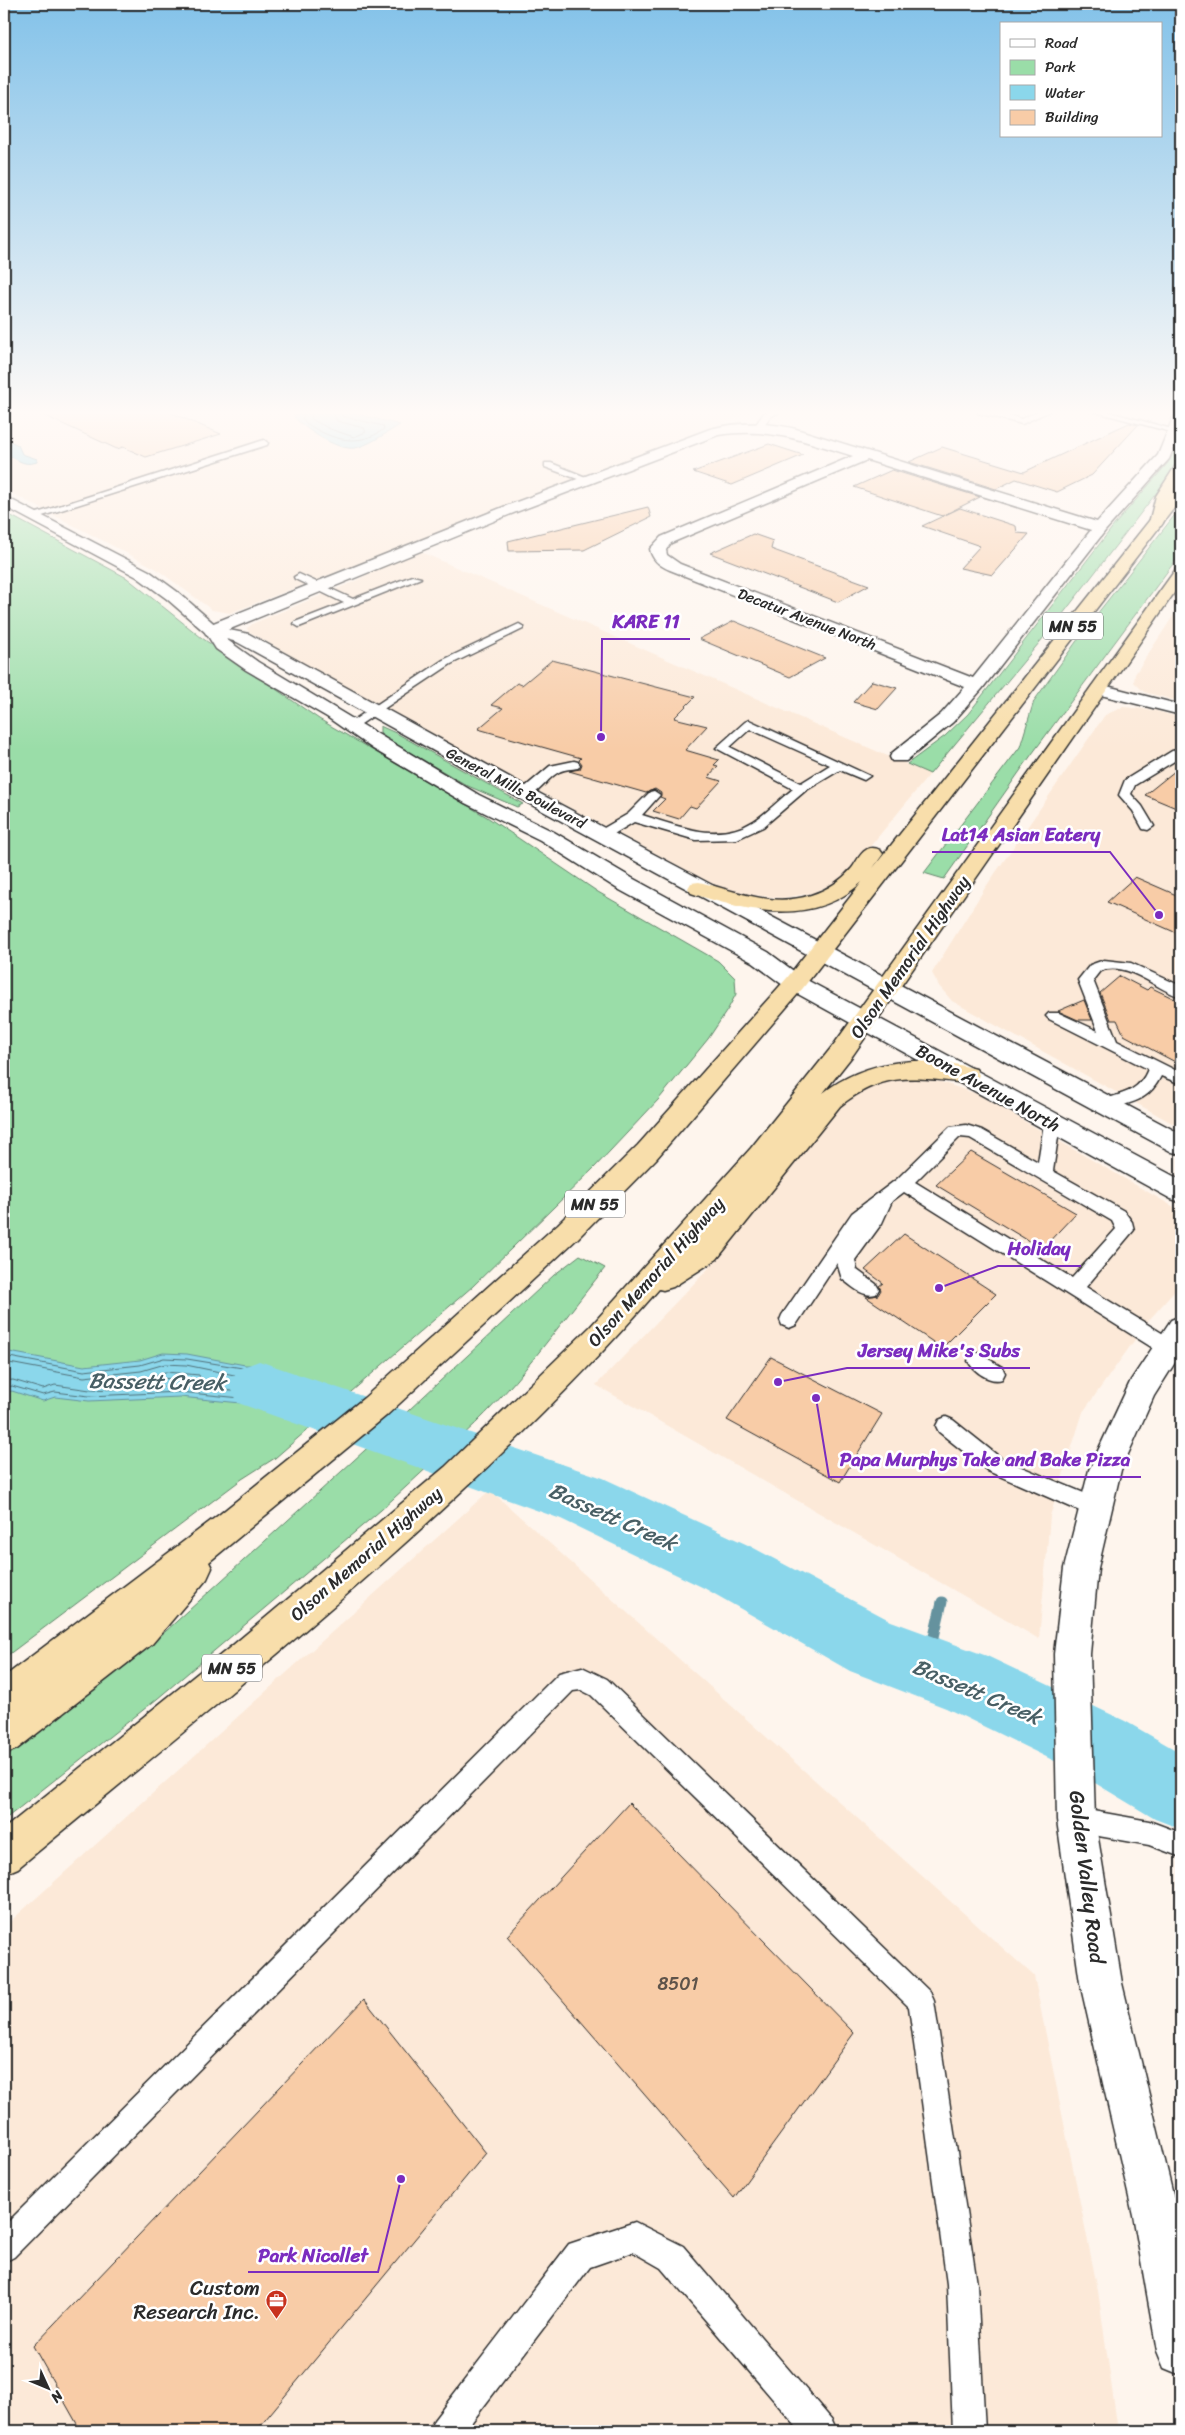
<svg xmlns="http://www.w3.org/2000/svg" width="1185" height="2435" font-family="Sriracha,sans-serif">
<style>
.built{fill:#fce9d8}
.green{fill:#9adda8;stroke:#62846a}
.water{fill:#8bd7eb;stroke:#65929e}
.lines{fill:none;stroke-linecap:round;stroke-linejoin:round}
.shore-far1{stroke:#517078;stroke-width:1}
.shore{stroke:#517078;stroke-width:2}
.stream{stroke:#65929e;stroke-width:11}
.river{fill:#8bd7eb;fill-rule:evenodd}
.building{fill:#f8cca7;stroke:#2b2b2b}
.service-casing{stroke:#2b2b2b;stroke-width:3}
.minor-casing{stroke:#2b2b2b;stroke-width:3}
.tertiary-casing{stroke:#2b2b2b;stroke-width:3}
.trunk-casing{stroke:#2b2b2b;stroke-width:3}
.motorway-casing{stroke:#2b2b2b;stroke-width:3}
.service{fill:#fff;fill-rule:evenodd}
.minor{fill:#fff;fill-rule:evenodd}
.tertiary{fill:#fff;fill-rule:evenodd}
.trunk{fill:#f8deab;fill-rule:evenodd}
.motorway{fill:#f8deab;fill-rule:evenodd}
.labels{text-anchor:middle;stroke-width:5;stroke-linejoin:round;paint-order:stroke}
.far-street-label{font-size:15px;fill:#2b2b2b;stroke:#fff}
.shield{fill:#fff;stroke:#6b6b6b;stroke-width:1}
.shield-label{font-size:16px;font-weight:bold;fill:#2b2b2b}
.street-label{font-size:18px;fill:#2b2b2b;stroke:#fff}
.near-number-label{font-size:18px;fill:#5e534a}
.near-street-label{font-size:21px;fill:#2b2b2b;stroke:#fff}
.near-poi-label{font-size:21px;fill:#2b2b2b;stroke:#fff;text-anchor:end}
.near-water-label{font-size:22px;font-style:italic;fill:#485f65;stroke:#fff}
.leader{fill:none;stroke:#7b2cbf;stroke-width:2}
.callout-dot{fill:#7b2cbf;stroke:#fff;stroke-width:2}
.callout-label{font-size:19px;text-anchor:middle;font-weight:bold;fill:#7b2cbf;stroke:#fff;stroke-width:5;stroke-linejoin:round;paint-order:stroke}
</style>
<rect width="100%" height="100%" fill="#fef5ed"/>
<filter id="ink" filterUnits="userSpaceOnUse"><feTurbulence type="fractalNoise" baseFrequency=".02" numOctaves="2"/><feDisplacementMap in="SourceGraphic" scale="10" xChannelSelector="R" yChannelSelector="G"/><feConvolveMatrix kernelMatrix="1 2 1 2 8 2 1 2 1" color-interpolation-filters="sRGB"/></filter>
<g filter="url(#ink)">
<g class="built">
<polygon points="8,409 760,409 230,613 212,610 155,568 4,489 4,413"/>
<polygon points="421,552 883,754 930,774 849,872 832,884 812,893 782,898 744,894 713,884 395,715 248,631 247,628 254,623 351,583 385,566"/>
<polygon points="1181,604 1181,702 1144,692 1134,682 1135,674"/>
<polygon points="1123,707 1153,710 1181,718 1181,1128 952,1001 939,986 932,973 985,888 1105,715"/>
<polygon points="905,1076 941,1082 977,1094 1181,1211 1181,1284 1149,1320 1083,1412 1050,1516 1039,1639 596,1385 707,1270 840,1106 867,1084"/>
<polygon points="490,1490 1034,1976 1098,2291 1118,2431 4,2431 4,1927"/>
</g>
<g class="green">
<polygon points="1181,440 1181,461 1059,619 930,774 907,764 945,736 968,714 1115,524 1168,463"/>
<polygon points="1181,507 1181,553 1032,754 944,879 924,873 1020,747 1034,701 1086,628"/>
<polygon points="4,512 127,578 202,638 319,719 487,817 598,892 718,961 735,978 736,994 728,1009 708,1039 659,1099 594,1168 473,1286 275,1458 242,1479 4,1658"/>
<polygon points="380,726 398,734 523,804 517,807 468,786 387,739 380,733"/>
<path d="M580,1255L605,1268C556,1328 513,1393 454,1443L395,1423L554,1275Z"/>
<polygon points="375,1441 432,1463 381,1510 157,1699 4,1820 4,1759 166,1631"/>
</g>
<g class="water">
<path d="M303,409H338L400,425C386,433 374,442 359,447C341,454 305,429 294,417Z"/>
<path d="M4,438L18,445L22,454L37,459V462C22,467 17,458 4,453Z"/>
<polygon points="4,1351 84,1366 140,1360 163,1353 187,1354 245,1365 262,1365 335,1394 337,1403 315,1422 312,1420 299,1424 261,1405 180,1397 89,1401 55,1397 43,1401 12,1391 4,1393"/>
<polygon points="395,1423 454,1443 432,1463 375,1441"/>
</g>
<g class="lines">
<g class="shore-far1">
<path d="M306,409L302,418L306,423C331,440 359,448 384,429L383,426L342,416L338,409"/>
<polyline points="312,409 311,419 330,429 354,437 366,432 364,428 337,421 332,409"/>
<polyline points="4,1356 84,1371 140,1365 164,1358 187,1359 261,1371 330,1397 331,1401 316,1415 300,1418 261,1400 180,1392 89,1396 55,1392 43,1395 12,1386 4,1388"/>
<polyline points="4,1362 84,1377 141,1371 165,1364 186,1365 244,1377 260,1377 320,1402 313,1409 300,1412 262,1394 180,1386 90,1390 55,1385 43,1389 13,1380 4,1381"/>
<polygon points="166,1372 199,1375 200,1378 198,1380 155,1378 156,1375"/>
<polyline points="388,1436 397,1429 418,1436"/>
</g>
<polyline class="shore" points="389,1435 387,1440 430,1456 442,1447 440,1444 415,1435"/>
<polyline class="stream" points="927,1667 942,1602"/>
<polygon class="river" points="259,1361 603,1478 750,1546 891,1621 987,1656 1125,1721 1181,1753 1181,1829 1155,1819 1075,1771 946,1708 850,1671 704,1588 561,1519 238,1403 230,1386 238,1369"/>
</g>
<g class="building">
<polygon points="30,409 162,409 221,434 146,457 123,447 117,449"/>
<polygon points="1129,423 1138,425 1092,475 1057,492 1016,479 996,489 909,462 942,447 1024,472"/>
<polygon points="769,444 803,455 732,485 693,472"/>
<polygon points="892,470 980,497 942,516 854,487"/>
<polygon points="648,507 651,517 584,550 509,551 508,541"/>
<polygon points="960,508 1016,526 1017,533 1029,534 993,575 960,568 980,546 922,526"/>
<polygon points="753,534 773,541 771,549 869,585 838,602 710,553"/>
<polygon points="734,621 770,636 825,658 790,677 699,639"/>
<polygon points="552,660 695,697 674,718 707,726 685,750 719,760 714,765 718,766 708,777 721,781 696,808 690,806 679,819 653,811 665,799 660,797 661,793 655,789 646,793 569,771 580,769 582,764 579,760 581,758 478,729 503,708 491,705 517,683 522,685"/>
<polygon points="872,681 897,688 878,709 853,702"/>
<polygon points="1181,766 1181,810 1145,795"/>
<polygon points="1135,877 1181,897 1181,935 1107,902"/>
<polygon points="1120,976 1147,990 1150,987 1181,1002 1181,1065 1124,1035 1117,1020 1111,1020 1100,993"/>
<polygon points="1084,1000 1092,1020 1078,1020 1058,1011"/>
<polygon points="971,1152 1076,1213 1042,1249 936,1185"/>
<polygon points="904,1234 996,1294 942,1348 866,1297 878,1295 881,1290 879,1286 883,1283 865,1270"/>
<polygon points="771,1357 882,1414 840,1482 727,1420"/>
<polygon points="629,1803 854,2033 734,2198 507,1936"/>
<polygon points="364,1999 486,2153 256,2431 81,2431 33,2346"/>
</g>
<g class="lines">
<defs>
<g id="service">
<polygon points="774,409 785,409 770,417 761,429 755,429 754,427 764,413"/>
<polygon points="979,409 989,409 1021,419 1043,409 1054,409 1022,424 978,413"/>
<polygon points="1085,409 1099,409 1179,431 1175,433"/>
<polygon points="264,440 268,443 267,445 36,518 28,516"/>
<polygon points="545,463 551,463 593,480 586,482 545,467"/>
<polygon points="299,574 353,599 412,576 421,578 299,627 294,624 295,622 344,603 295,579 294,577"/>
<polygon points="519,624 524,627 523,629 451,664 355,728 351,730 345,726 443,660"/>
<path d="M749,720L870,776L864,780L840,770L805,791L763,827L737,839L696,840L634,822L607,838H597L596,835L597,832L628,814L650,792L654,791L660,795L642,815C678,826 718,844 754,821C768,812 780,799 793,789L716,748L745,722ZM750,729L830,765L801,783L730,747Z"/>
<polygon points="1181,749 1181,757 1135,785 1131,794 1142,806 1154,826 1148,830 1143,829 1133,811 1119,795 1125,780 1172,751"/>
<path d="M574,761L578,762L580,765L578,768C572,769 564,769 559,772C546,778 537,800 520,796L518,793L550,766Z"/>
<path d="M1104,960L1131,963L1181,986V997C1156,990 1128,960 1100,971L1093,980L1117,1041L1181,1073V1084L1161,1076C1148,1102 1132,1102 1106,1110L1100,1108L1098,1104L1100,1100C1122,1094 1139,1092 1148,1069L1049,1019L1046,1016L1049,1013H1059L1098,1031L1078,980L1090,965Z"/>
<path d="M1052,1118L1058,1120L1060,1124L1053,1171L1124,1211L1132,1222L1134,1230L1086,1287L1175,1341L1178,1347L1175,1353L1168,1355L1161,1353L904,1192L892,1201L882,1223L855,1260L857,1270L876,1284L879,1289L876,1294C863,1298 852,1286 842,1279L837,1263L796,1325L789,1328L782,1325L780,1320L782,1315L852,1213L897,1179L950,1127L966,1125L982,1130L1038,1162L1044,1124L1046,1120ZM960,1137L970,1138L1112,1221L1116,1229L1072,1278L915,1182Z"/>
<path d="M978,1353L1002,1367L1005,1373L1002,1379C990,1383 974,1372 968,1361L971,1355Z"/>
<polygon points="946,1417 953,1420 1002,1459 1103,1501 1106,1508 1103,1515 1096,1517 1089,1515 988,1471 939,1432 936,1426 939,1420"/>
<polygon points="582,1667 607,1679 930,1992 934,2001 977,2284 985,2431 953,2431 947,2284 909,2007 591,1695 581,1690 573,1691 14,2257 4,2262 4,2226 559,1673"/>
<polygon points="1076,1808 1149,1821 1181,1833 1181,1857 1149,1845 1076,1832 1067,1829 1064,1820 1067,1811"/>
<polygon points="635,2222 683,2246 832,2420 837,2431 800,2431 661,2268 633,2252 590,2267 465,2431 429,2431 434,2420 569,2244"/>
</g>
<path id="minor" d="M1181,409V429L1169,459L1105,531L982,689L953,722L906,761H892L890,757L892,753L941,714L965,687L670,570C660,566 652,560 650,549L661,537L853,456C806,441 769,427 718,435L516,512L218,634H206L204,630L206,626L506,506L710,429C738,422 768,422 796,429L1097,522L1158,455L1175,413ZM867,460L1091,530L973,678L680,564L667,555L666,550L671,543Z"/>
<g id="tertiary">
<polygon points="4,496 149,571 179,593 219,628 249,634 531,789 1181,1134 1181,1154 1172,1152 517,797 237,642 226,639 258,662 479,795 554,832 632,878 768,952 803,978 1181,1180 1181,1202 1171,1199 787,988 752,962 616,888 540,840 465,803 373,749 327,717 246,670 216,649 206,633 167,599 137,577 4,506"/>
<polygon points="1099,684 1181,705 1181,715 1093,693 1090,689 1093,685"/>
<polygon points="1181,1316 1181,1353 1154,1396 1121,1470 1098,1568 1090,1654 1095,1820 1122,1983 1181,2227 1181,2375 1164,2368 1157,2351 1133,2215 1080,1983 1057,1820 1054,1654 1064,1568 1089,1470 1131,1380 1171,1320"/>
</g>
<g id="trunk">
<path d="M1181,486V499L803,988L656,1159L578,1238L386,1416L209,1562L212,1568L207,1579L152,1644L17,1749L4,1754V1677L220,1514L364,1398L558,1224L638,1145L787,978L862,882C813,927 748,912 691,893L688,888L691,883L699,882C736,891 772,908 811,895C827,890 841,881 852,868C856,863 860,853 866,850C870,847 876,848 880,850L883,854L873,868L1176,487Z"/>
<path d="M1181,567V583L853,1055L823,1093C866,1059 923,1054 976,1069L979,1075L976,1081L967,1083C914,1077 884,1071 840,1106L717,1259L673,1287L663,1290L659,1289C471,1505 238,1686 18,1868L4,1874V1829L233,1645L445,1467L590,1327L751,1148L835,1043L1176,569Z"/>
</g>
<polygon id="motorway" points="1181,464 1181,478 1170,496 1163,523 1161,526 1151,526 1149,523 1156,496 1176,465"/>
</defs>
<use href="#service" class="service-casing"/>
<use href="#minor" class="minor-casing"/>
<use href="#tertiary" class="tertiary-casing"/>
<use href="#trunk" class="trunk-casing"/>
<use href="#motorway" class="motorway-casing"/>
<use href="#service" class="service"/>
<use href="#minor" class="minor"/>
<use href="#tertiary" class="tertiary"/>
<use href="#trunk" class="trunk"/>
<use href="#motorway" class="motorway"/>
</g>
</g>
<linearGradient id="sky" x2="0" y2="1"><stop stop-color="#83c2e9"/><stop offset="0.55" stop-color="#fffaf7"/><stop offset="1" stop-color="#fffaf7" stop-opacity="0"/></linearGradient>
<rect width="1185" height="750" fill="url(#sky)"/>
<defs>
<symbol id="office-pin" viewBox="-11 -11 22 30"><path d="M0 17L-7.5 6A9.5 9.5 0 1 1 7.5 6Z" fill="#c8321e" stroke="#fff"/><path d="M-6-3h4V-5.5h4V-3h4V5H-6ZM-1-4.5V-3h2v-1.5ZM-6 0V1H6V0Z" fill="#fff"/></symbol>
</defs>
<g fill-rule="evenodd">
<use href="#office-pin" x="264" y="2288" width="25" height="34"/>
</g>
<g class="labels">
<g class="far-street-label">
<text transform="translate(807 619) rotate(21)" y="5">Decatur Avenue North</text>
<text transform="translate(516 788) rotate(28)" y="5">General Mills Boulevard</text>
</g>
<g class="shield">
<rect x="1043" y="612.5" width="60" height="27" rx="4"/>
<rect x="565" y="1190.5" width="60" height="27" rx="4"/>
<rect x="202" y="1654.5" width="60" height="27" rx="4"/>
</g>
<g class="shield-label">
<text x="1073" y="632">MN 55</text>
<text x="595" y="1210">MN 55</text>
<text x="232" y="1674">MN 55</text>
</g>
<g class="street-label">
<text transform="translate(910 957) rotate(-55)" y="6">Olson Memorial Highway</text>
<text transform="translate(988 1088) rotate(29)" y="6">Boone Avenue North</text>
<text transform="translate(656 1272) rotate(-48)" y="6">Olson Memorial Highway</text>
<text transform="translate(366 1554) rotate(-41)" y="6">Olson Memorial Highway</text>
</g>
<g class="near-number-label">
<text x="678" y="1990">8501</text>
</g>
<g class="near-street-label">
<text transform="translate(1087 1877) rotate(83)" y="7">Golden Valley Road</text>
</g>
<g class="near-poi-label">
<text x="260" y="2295">Custom<tspan x="260" dy="24">Research Inc.</tspan></text>
</g>
<g class="near-water-label">
<text transform="translate(157 1381) rotate(1)" y="8">Bassett Creek</text>
<text transform="translate(613 1516) rotate(24)" y="8">Bassett Creek</text>
<text transform="translate(977 1691) rotate(23)" y="8">Bassett Creek</text>
</g>
</g>
<path class="leader" d="M601 737L602 639H690M1159 915L1110 852H932M939 1288L998 1266H1081M778 1382L847 1368H1030M816 1398L829 1477H1141M401 2179L378 2272H248"/>
<g class="callout-dot">
<circle cx="601" cy="737" r="5"/>
<circle cx="1159" cy="915" r="5"/>
<circle cx="939" cy="1288" r="5"/>
<circle cx="778" cy="1382" r="5"/>
<circle cx="816" cy="1398" r="5"/>
<circle cx="401" cy="2179" r="5"/>
</g>
<g class="callout-label">
<text x="646" y="628">KARE 11</text>
<text x="1021" y="841">Lat14 Asian Eatery</text>
<text x="1039" y="1255">Holiday</text>
<text x="939" y="1357">Jersey Mike's Subs</text>
<text x="985" y="1466">Papa Murphys Take and Bake Pizza</text>
<text x="313" y="2262">Park Nicollet</text>
</g>
<rect width="1185" height="2435" fill="none" stroke="#fff" stroke-width="20"/>
<rect x="10" y="10" width="1165" height="2415" fill="none" stroke="#2b2b2b" stroke-width="2" filter="url(#ink)"/>
<rect x="1000" y="22" width="162" height="115" fill="#ffffff" stroke="#aaaaaa"/>
<rect x="1010" y="39" width="25" height="8" fill="#ffffff" stroke="#aaaaaa"/>
<text x="1045" y="48" font-size="15" fill="#2b2b2b">Road</text>
<rect x="1010" y="60" width="25" height="15" fill="#9adda8" stroke="#aaaaaa"/>
<text x="1045" y="72" font-size="15" fill="#2b2b2b">Park</text>
<rect x="1010" y="85" width="25" height="15" fill="#8bd7eb" stroke="#aaaaaa"/>
<text x="1045" y="98" font-size="15" fill="#2b2b2b">Water</text>
<rect x="1010" y="110" width="25" height="15" fill="#f8cca7" stroke="#aaaaaa"/>
<text x="1045" y="122" font-size="15" fill="#2b2b2b">Building</text>
<g transform="translate(48 2388) rotate(134)" stroke="#ffffff" stroke-width="4" paint-order="stroke">
<path d="M0-4L9 19L0 12L-9 19Z" fill="#2b2b2b"/>
<text y="-8" font-size="14" font-weight="bold" text-anchor="middle" fill="#2b2b2b">N</text>
</g>
</svg>
